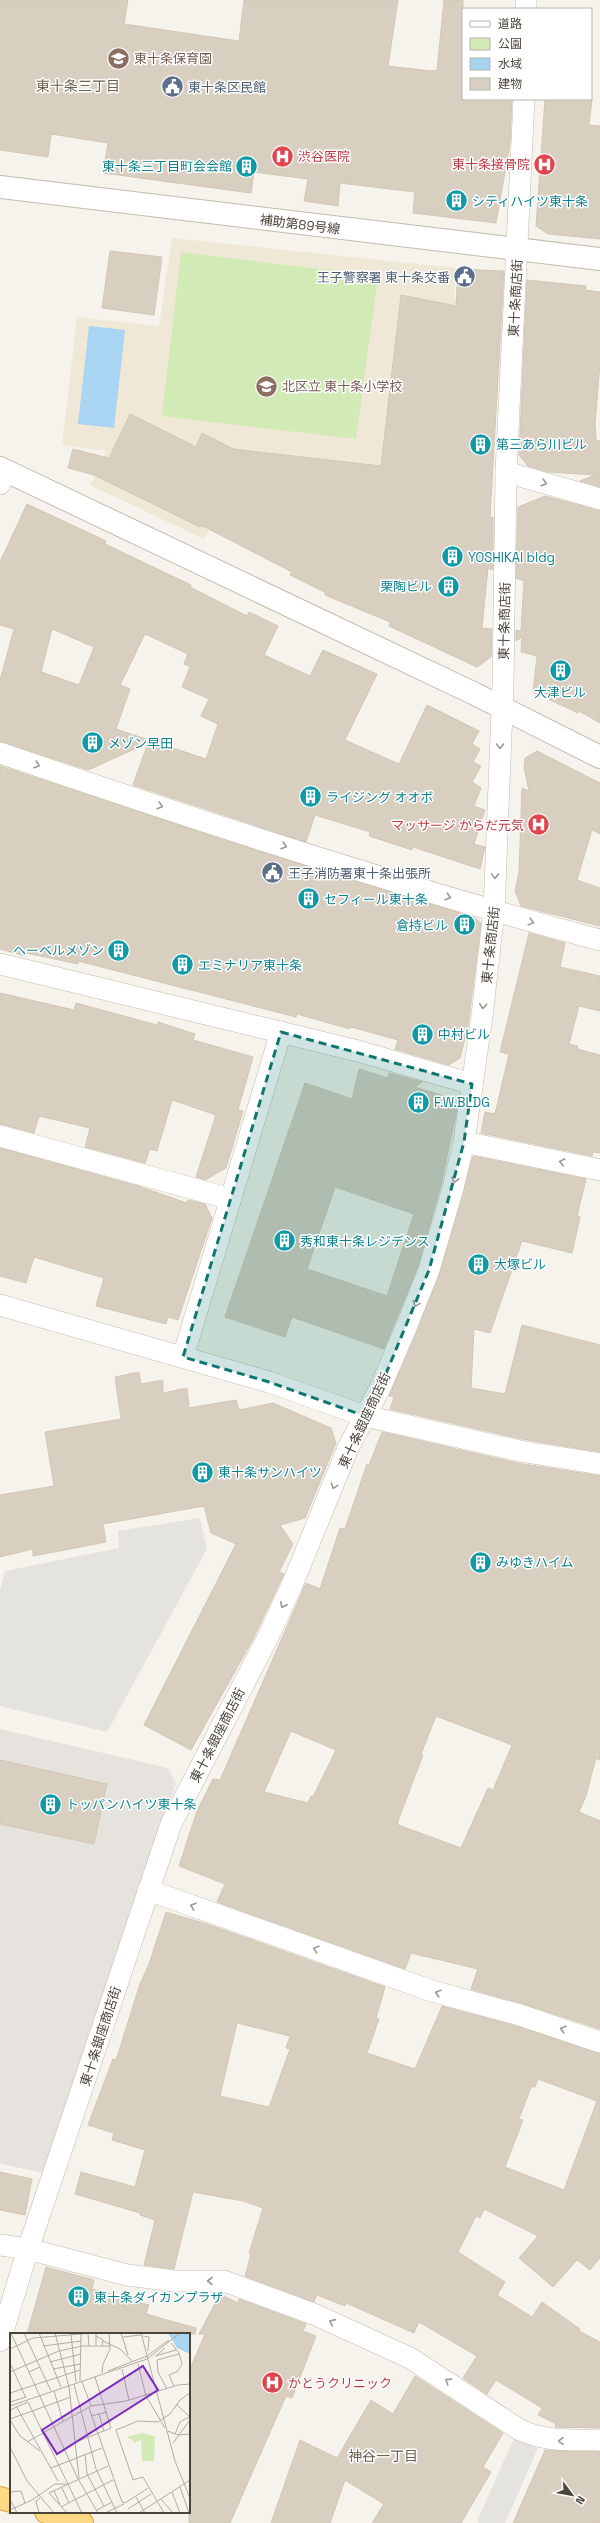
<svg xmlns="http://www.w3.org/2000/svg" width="600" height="2523" font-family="'Space Grotesk','Noto Sans JP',sans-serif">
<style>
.industrial{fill:#e6e2dd}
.education{fill:#efe8d6}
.green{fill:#d2eab5}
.parking{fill:#e5e3e0}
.water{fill:#a9d4f2}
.building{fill:#d8cfc1;stroke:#d3c7b4;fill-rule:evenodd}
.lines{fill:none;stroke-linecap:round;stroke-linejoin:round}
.minor-casing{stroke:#c2bbae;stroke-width:22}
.tertiary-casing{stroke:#c2bbae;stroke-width:24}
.trunk-casing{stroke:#e0a43c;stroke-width:24}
.minor{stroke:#fff;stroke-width:21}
.tertiary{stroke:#fff;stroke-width:22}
.trunk{stroke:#ffd985;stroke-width:22}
.oneway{stroke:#9c9892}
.marked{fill:#0f766e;fill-opacity:0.2;stroke:#0f766e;stroke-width:3;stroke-dasharray:8 5;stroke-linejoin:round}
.labels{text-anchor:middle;stroke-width:3;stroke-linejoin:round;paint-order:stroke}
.education-label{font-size:13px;fill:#785e54;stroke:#fff;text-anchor:start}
.service-label{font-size:13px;fill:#4e5e75;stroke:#fff;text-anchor:start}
.health-label{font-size:13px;fill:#be3a42;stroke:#fff;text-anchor:start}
.culture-label{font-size:13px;fill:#0d838f;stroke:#fff;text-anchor:start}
.street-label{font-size:13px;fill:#4b4439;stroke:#fff}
.neighbourhood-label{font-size:14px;fill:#6e6250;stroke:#fff}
.inset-road{fill:none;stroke:#b2ada4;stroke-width:1}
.view{fill:#7b2cbf;fill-opacity:0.15;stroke:#7b2cbf;stroke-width:2}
.inset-edge{fill:none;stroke:#4b4439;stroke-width:2}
</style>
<rect width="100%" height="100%" fill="#f6f3ec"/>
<polygon class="industrial" points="0,1729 168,1768 176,1784 45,2173 0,2164"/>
<polygon class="education" points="172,238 456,268 454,298 471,299 457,537 222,504 204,539 90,485 106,451 62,445 77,317 159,326"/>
<polygon class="green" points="181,252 378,276 356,439 162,416"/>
<g class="parking">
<polygon points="200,1518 207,1549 107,1732 0,1706 0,1590 5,1571 119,1548 118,1531"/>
<polygon points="514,2438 538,2448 505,2523 480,2523 477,2521"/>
</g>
<polygon class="water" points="89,326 125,330 114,428 78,424"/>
<g class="building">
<polygon points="0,0 128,0 124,24 239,41 244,0 398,0 388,66 431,71 437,70 444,0 463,0 463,99 512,99 510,143 496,223 413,213 415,192 340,183 338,206 304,201 308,179 254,172 251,193 103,173 108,143 51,134 48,157 0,150"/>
<polygon points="545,99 592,99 589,125 600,126 600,239 548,234 536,226"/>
<polygon points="110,251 162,257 154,315 102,308"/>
<polygon points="458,269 504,271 490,518 493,517 493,570 488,568 482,628 492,629 491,657 477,667 389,626 390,622 325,595 326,593 290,575 292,572 201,525 200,527 94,475 68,468 73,449 109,458 130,414 196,447 202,433 233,449 381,466 401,295 456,306"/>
<polygon points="527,280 586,286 585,290 600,292 600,363 595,424 596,440 600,441 600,487 580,481 595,475 549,472 528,466 519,455"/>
<polygon points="545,496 600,511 600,723 579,711 578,713 533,692 537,656 521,652 522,637 516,641 516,630 521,631 524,581 516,578 518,507"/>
<path d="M27,504L106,541L105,544L191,585L190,587L247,616L249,612L278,626L264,655L310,676L323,650L377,674L345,740L399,764L427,705L479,731L472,744L480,749L473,762L481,766L472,782L481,788L474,806L485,810L474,844L485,847L480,869L413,847L412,850L369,836L370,832L315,815L306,842L133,785L148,743L88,770L0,741V680L14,629L0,625V562ZM52,629L94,647L79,685L41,672ZM145,634L188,654L184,664L190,667L182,687L209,699L201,716L218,724L206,759L116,729L130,689L120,685Z"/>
<polygon points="537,751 600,783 600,834 592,830 577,880 600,888 600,926 521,906 515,891 519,872 522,788 529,791 524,767 525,758"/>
<polygon points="0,766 220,839 473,917 481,923 468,1027 460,1058 449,1065 395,1049 398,1040 351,1027 350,1029 297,1014 296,1017 78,961 78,964 26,953 25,956 0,949"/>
<polygon points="529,933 565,943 560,967 600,976 600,1011 579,1006 569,1044 578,1046 577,1049 600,1055 600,1153 593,1152 592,1156 481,1133 485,1112 495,1114 509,1054 500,1052"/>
<polygon points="0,993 74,1010 76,1003 157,1025 158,1022 195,1034 193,1040 253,1057 238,1110 243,1111 226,1168 205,1180 196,1177 216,1115 172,1100 157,1151 150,1149 145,1163 85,1147 90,1128 39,1116 34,1133 0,1124"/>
<path d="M359,1069L388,1078L389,1073L422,1082L415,1087L451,1098L457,1109L441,1185L418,1266L384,1349L292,1317L285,1337L225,1317L305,1083L352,1099ZM335,1187L414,1214L387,1296L307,1269Z"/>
<polygon points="0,1148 138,1186 187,1203 188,1200 205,1204 212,1218 178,1320 168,1317 166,1324 96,1306 104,1278 34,1257 26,1283 0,1276"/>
<polygon points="473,1156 586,1179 577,1216 580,1217 572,1253 522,1241 490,1333 474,1329 471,1388 505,1394 522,1325 600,1345 600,1452 522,1439 390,1409 394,1397 389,1396 440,1273"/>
<polygon points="139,1372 141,1384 163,1380 163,1393 187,1388 189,1408 236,1400 239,1410 273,1403 331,1428 336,1443 305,1518 280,1525 293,1544 279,1572 284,1574 253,1639 191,1750 144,1725 236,1544 211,1533 204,1506 103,1524 106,1542 33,1556 33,1549 0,1557 0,1495 54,1486 45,1432 121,1419 115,1377"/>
<path d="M382,1432L517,1463L600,1476V1760L596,1758L586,1796L579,1812L600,1821V2029L524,2004L471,1989L478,1969L411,1953L405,1969L217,1902L225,1884L179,1866L197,1811L213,1779L220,1780L306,1583L320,1589L340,1528L345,1529L367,1464L369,1465ZM436,1716L512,1745L493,1790L488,1788L461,1848L398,1825V1821L423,1755L421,1754ZM291,1731L336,1750L313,1797L311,1796L308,1803L264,1792Z"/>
<polygon points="0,1760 107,1784 94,1844 0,1824"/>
<path d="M166,1912L207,1924L385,1987L376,2018L379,2019L367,2053L415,2069L442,2006L516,2026L600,2054V2258L590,2270L577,2260L553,2287L519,2258L538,2236L484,2209L480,2218L476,2216L458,2252L505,2282L497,2295L532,2317L542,2302L580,2329L579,2331L600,2342V2428L555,2427L556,2424L538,2415L542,2408L496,2380L487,2394L463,2378L477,2356L419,2322L414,2333L346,2303L345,2306L317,2295L314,2302L245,2276L251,2254L249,2253L263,2208L243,2201L193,2192L174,2269L144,2265L155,2220L140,2215V2213L75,2194L81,2172L135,2187L145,2150L112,2140L114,2133L88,2125L113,2059L116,2060L140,1984L149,1964ZM237,2023L290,2036L286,2048L290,2049L269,2107L220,2096ZM538,2079L597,2101L564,2190L505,2167L523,2120L519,2119L531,2087H535Z"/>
<polygon points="0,2172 32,2179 25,2215 0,2210"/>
<polygon points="46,2267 94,2280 92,2289 149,2305 146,2314 196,2328 195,2334 27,2334"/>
<polygon points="220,2294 238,2303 239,2299 306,2324 303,2331 316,2336 292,2398 286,2396 230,2523 189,2523 189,2371 205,2334 199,2334"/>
<polygon points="415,2376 503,2433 483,2467 491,2472 461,2523 372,2523 384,2504 345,2480 330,2523 271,2523 300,2440 337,2458 371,2400 393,2414"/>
<polygon points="545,2450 600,2452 600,2523 513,2523"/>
</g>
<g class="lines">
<defs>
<g id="minor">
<polyline points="526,9 526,0"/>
<polyline points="506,472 600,499"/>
<polyline points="0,484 3,470"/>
<path d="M0,753C198,821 398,886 600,940"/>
<polyline points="0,964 358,1051 472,1084"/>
<polyline points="0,1136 231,1199"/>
<polyline points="464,1142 600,1170"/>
<polyline points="0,1305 269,1382 365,1416 520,1451 600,1464"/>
<polyline points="183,1357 281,1032"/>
<polyline points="148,1890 432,1991 520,2015 600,2042"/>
<path d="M0,2245L28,2249L127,2275L174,2281H224L316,2315L410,2358L520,2430C547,2442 571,2440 600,2440"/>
<polyline points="0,2341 28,2249 171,1824 268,1637 292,1585 348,1448 380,1388 405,1330 429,1270 453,1188 464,1142 482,1016 494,911 503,685 506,472 524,99"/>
</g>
<g id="tertiary">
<polyline points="0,187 600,259"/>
<polyline points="0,468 475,694 600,757"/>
</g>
<g id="trunk">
<polyline points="0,2498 11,2501"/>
<polyline points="46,2512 82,2523"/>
</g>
</defs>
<use href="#minor" class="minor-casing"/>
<use href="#tertiary" class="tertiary-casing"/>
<use href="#trunk" class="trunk-casing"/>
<use href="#minor" class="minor"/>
<use href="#tertiary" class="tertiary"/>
<use href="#trunk" class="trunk"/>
</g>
<defs><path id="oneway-chevron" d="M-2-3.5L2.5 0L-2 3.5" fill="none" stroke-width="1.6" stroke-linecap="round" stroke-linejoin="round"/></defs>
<g class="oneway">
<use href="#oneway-chevron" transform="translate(544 483) rotate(16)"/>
<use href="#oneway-chevron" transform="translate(500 746) rotate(92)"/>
<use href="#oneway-chevron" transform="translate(37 765) rotate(19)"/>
<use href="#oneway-chevron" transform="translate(160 806) rotate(18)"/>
<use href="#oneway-chevron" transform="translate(284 846) rotate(17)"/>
<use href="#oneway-chevron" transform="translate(495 876) rotate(92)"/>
<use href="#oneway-chevron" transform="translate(448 897) rotate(17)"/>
<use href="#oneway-chevron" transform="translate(531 922) rotate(15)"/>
<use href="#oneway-chevron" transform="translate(483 1006) rotate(96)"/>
<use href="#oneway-chevron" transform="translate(562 1162) rotate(-168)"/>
<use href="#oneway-chevron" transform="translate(455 1180) rotate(103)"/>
<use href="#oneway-chevron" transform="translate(416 1304) rotate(111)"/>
<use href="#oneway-chevron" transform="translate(334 1486) rotate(110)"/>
<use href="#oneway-chevron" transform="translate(283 1605) rotate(115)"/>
<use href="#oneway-chevron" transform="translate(193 1906) rotate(-161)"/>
<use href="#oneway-chevron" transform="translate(316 1949) rotate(-161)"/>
<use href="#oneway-chevron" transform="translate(438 1993) rotate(-162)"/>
<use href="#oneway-chevron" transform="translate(563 2029) rotate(-162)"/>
<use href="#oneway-chevron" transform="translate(210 2281) rotate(-180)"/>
<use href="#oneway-chevron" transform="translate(332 2322) rotate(-156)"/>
<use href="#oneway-chevron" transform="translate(448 2381) rotate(-147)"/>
<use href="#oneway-chevron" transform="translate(561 2441) rotate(179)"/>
</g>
<path class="marked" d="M281,1032L472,1084L464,1142L429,1270L380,1388L365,1416L269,1382L183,1357Z"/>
<defs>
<symbol id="school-disc" viewBox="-11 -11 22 22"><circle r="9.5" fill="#8d6e63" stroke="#fff"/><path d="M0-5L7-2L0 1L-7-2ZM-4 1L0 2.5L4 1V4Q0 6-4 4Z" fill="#fff"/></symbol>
<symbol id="civic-disc" viewBox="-11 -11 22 22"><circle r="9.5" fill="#5c6f8a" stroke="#fff"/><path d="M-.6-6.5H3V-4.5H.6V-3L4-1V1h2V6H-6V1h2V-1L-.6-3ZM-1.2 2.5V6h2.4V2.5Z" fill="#fff"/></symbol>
<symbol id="hospital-disc" viewBox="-11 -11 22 22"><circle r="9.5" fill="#e0444e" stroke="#fff"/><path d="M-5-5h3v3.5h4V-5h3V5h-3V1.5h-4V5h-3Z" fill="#fff"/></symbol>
<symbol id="building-disc" viewBox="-11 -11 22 22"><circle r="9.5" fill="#0f9aa8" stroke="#fff"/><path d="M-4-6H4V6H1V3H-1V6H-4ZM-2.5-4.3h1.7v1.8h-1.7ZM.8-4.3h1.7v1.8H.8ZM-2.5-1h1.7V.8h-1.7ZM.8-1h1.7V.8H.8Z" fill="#fff"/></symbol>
</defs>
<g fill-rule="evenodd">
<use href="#school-disc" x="106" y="46" width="25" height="25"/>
<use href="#civic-disc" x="160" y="74" width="25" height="25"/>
<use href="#hospital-disc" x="270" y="144" width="25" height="25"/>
<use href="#hospital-disc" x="532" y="152" width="25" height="25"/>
<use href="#building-disc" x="234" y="154" width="25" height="25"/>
<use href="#building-disc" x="444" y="188" width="25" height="25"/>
<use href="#civic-disc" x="452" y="264" width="25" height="25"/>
<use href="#school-disc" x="254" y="374" width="25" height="25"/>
<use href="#building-disc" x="468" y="432" width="25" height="25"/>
<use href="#building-disc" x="440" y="544" width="25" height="25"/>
<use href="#building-disc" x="436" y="574" width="25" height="25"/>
<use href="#building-disc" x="548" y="658" width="25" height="25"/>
<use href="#building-disc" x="80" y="730" width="25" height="25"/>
<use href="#building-disc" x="298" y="784" width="25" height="25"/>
<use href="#hospital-disc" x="526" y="812" width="25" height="25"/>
<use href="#civic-disc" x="260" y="860" width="25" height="25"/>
<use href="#building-disc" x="296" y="886" width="25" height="25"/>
<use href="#building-disc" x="452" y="912" width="25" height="25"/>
<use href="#building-disc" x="106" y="938" width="25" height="25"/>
<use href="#building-disc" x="170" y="952" width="25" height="25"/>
<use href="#building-disc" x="410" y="1022" width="25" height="25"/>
<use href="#building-disc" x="406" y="1090" width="25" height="25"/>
<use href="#building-disc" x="272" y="1228" width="25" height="25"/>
<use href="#building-disc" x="466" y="1252" width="25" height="25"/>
<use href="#building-disc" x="190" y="1460" width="25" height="25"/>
<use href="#building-disc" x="468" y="1550" width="25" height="25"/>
<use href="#building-disc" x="38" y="1792" width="25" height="25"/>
<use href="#building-disc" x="66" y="2284" width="25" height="25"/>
<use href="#hospital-disc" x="260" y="2370" width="25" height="25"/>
</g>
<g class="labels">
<g class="education-label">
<text x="134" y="63">東十条保育園</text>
<text x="282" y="391">北区立 東十条小学校</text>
</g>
<g class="service-label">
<text x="188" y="92">東十条区民館</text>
<text x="450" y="282" text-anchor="end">王子警察署 東十条交番</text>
<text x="288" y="878">王子消防署東十条出張所</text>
</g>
<g class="health-label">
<text x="298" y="161">渋谷医院</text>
<text x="530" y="169" text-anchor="end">東十条接骨院</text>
<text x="524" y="830" text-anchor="end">マッサージ からだ元気</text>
<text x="288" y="2388">かとうクリニック</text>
</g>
<g class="culture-label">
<text x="232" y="171" text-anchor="end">東十条三丁目町会会館</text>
<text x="472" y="206">シティハイツ東十条</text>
<text x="496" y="449">第三あら川ビル</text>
<text x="468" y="562">YOSHIKAI bldg</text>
<text x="432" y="591" text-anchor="end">栗陶ビル</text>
<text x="560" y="697" text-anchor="middle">大津ビル</text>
<text x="108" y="748">メゾン早田</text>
<text x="326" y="802">ライジング オオボ</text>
<text x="324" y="904">セフィール東十条</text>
<text x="448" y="930" text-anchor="end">倉持ビル</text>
<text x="104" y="955" text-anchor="end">ヘーベルメゾン</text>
<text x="198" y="970">エミナリア東十条</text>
<text x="438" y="1039">中村ビル</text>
<text x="434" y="1107">F.W.BLDG</text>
<text x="300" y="1246">秀和東十条レジデンス</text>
<text x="494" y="1269">大塚ビル</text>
<text x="218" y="1477">東十条サンハイツ</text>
<text x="496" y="1567">みゆきハイム</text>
<text x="66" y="1809">トッパンハイツ東十条</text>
<text x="94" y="2302">東十条ダイカンプラザ</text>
</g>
<g class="street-label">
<text transform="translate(300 224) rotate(7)" y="5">補助第89号線</text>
<text transform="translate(515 298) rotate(-87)" y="5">東十条商店街</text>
<text transform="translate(504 621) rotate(-89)" y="5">東十条商店街</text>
<text transform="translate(490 945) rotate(-84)" y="5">東十条商店街</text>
<text transform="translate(364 1420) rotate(-65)" y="5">東十条銀座商店街</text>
<text transform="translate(217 1735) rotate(-63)" y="5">東十条銀座商店街</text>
<text transform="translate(100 2036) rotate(-72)" y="5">東十条銀座商店街</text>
</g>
<g class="neighbourhood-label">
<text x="78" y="91">東十条三丁目</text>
<text x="383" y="2461">神谷一丁目</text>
</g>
</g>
<g transform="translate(10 2333)">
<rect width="180" height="180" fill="#f6f3ec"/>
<path d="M131,100L145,103L144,128H132L131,107L123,110V107L117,104Z" fill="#d2eab5"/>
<path d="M158,0H180V21L167,15Z" fill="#a9d4f2"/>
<path class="inset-road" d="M1,0L67,144L88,180M14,0L41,58M29,0L51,54M45,0L59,54L69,145M78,0L79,13M111,0L118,22M131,0L165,128L180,165M61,1L66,49M86,3L93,7L92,13M133,3L139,4L138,18M113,4L131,2M93,8L110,16L122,28M161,10L169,20L172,31L168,38L159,42L164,53M33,13L71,8M0,16L23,5L71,1L86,0V12M145,23L166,17M146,23L155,15M40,29L71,21M0,30L16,65M128,31L136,63L155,95M43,36L71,31M112,36L119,67M98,38L137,23L159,7M0,39L49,18L72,13H100M19,39L30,34M92,40L93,31L100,16L99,0M70,48L71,1M72,49L81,73M64,51L86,136L107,180M157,56L148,39L147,27L169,21M44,58L53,88M0,60L70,37M0,69L16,64M18,69L72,180M166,71L180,84M0,73L137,26L170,0M6,73L48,148M79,75L112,169L115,170L138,155M0,77L18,69M89,81L94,98M81,83L97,79M0,86L61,64M0,87L10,103L30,118M158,98L168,102L180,101M165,101L170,89L179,84M17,109L81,73L116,68L168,52L180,51M66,109L101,95L85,44M163,110L180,87M0,114L17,148L44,180M75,121L77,141L94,173M41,135L92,115M170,154L179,180M52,155L59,170M44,158L50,171M0,159L11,158L15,170M162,159L170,180M126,164L135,180M0,166L7,180M151,166L163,180M51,174L103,147M118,176L141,161M0,177L22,167L45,151H57M87,177L102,169M29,180L26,168L30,165M57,180L39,160L98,133M95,180L114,171M129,180L180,147M154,180L133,144L123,147L106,97L128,88L148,89L160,81L170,67L180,60"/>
<path class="view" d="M133,33L148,57L47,121L32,97Z"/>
<rect width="180" height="180" class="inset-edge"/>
</g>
<rect x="462" y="8" width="130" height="92" fill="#ffffff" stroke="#b7b4b0"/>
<rect x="470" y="21" width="20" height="6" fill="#ffffff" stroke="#b7b4b0"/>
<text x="498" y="28" font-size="12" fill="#4b4439">道路</text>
<rect x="470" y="38" width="20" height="12" fill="#d2eab5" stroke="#b7b4b0"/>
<text x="498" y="48" font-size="12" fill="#4b4439">公園</text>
<rect x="470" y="58" width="20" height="12" fill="#a9d4f2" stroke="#b7b4b0"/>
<text x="498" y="68" font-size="12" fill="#4b4439">水域</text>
<rect x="470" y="78" width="20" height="12" fill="#d8cfc1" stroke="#b7b4b0"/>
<text x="498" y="88" font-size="12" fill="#4b4439">建物</text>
<g transform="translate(572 2495) rotate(122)" stroke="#ffffff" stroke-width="3" paint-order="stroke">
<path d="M0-3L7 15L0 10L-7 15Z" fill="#4b4439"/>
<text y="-6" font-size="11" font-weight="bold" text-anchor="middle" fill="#4b4439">N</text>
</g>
</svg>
